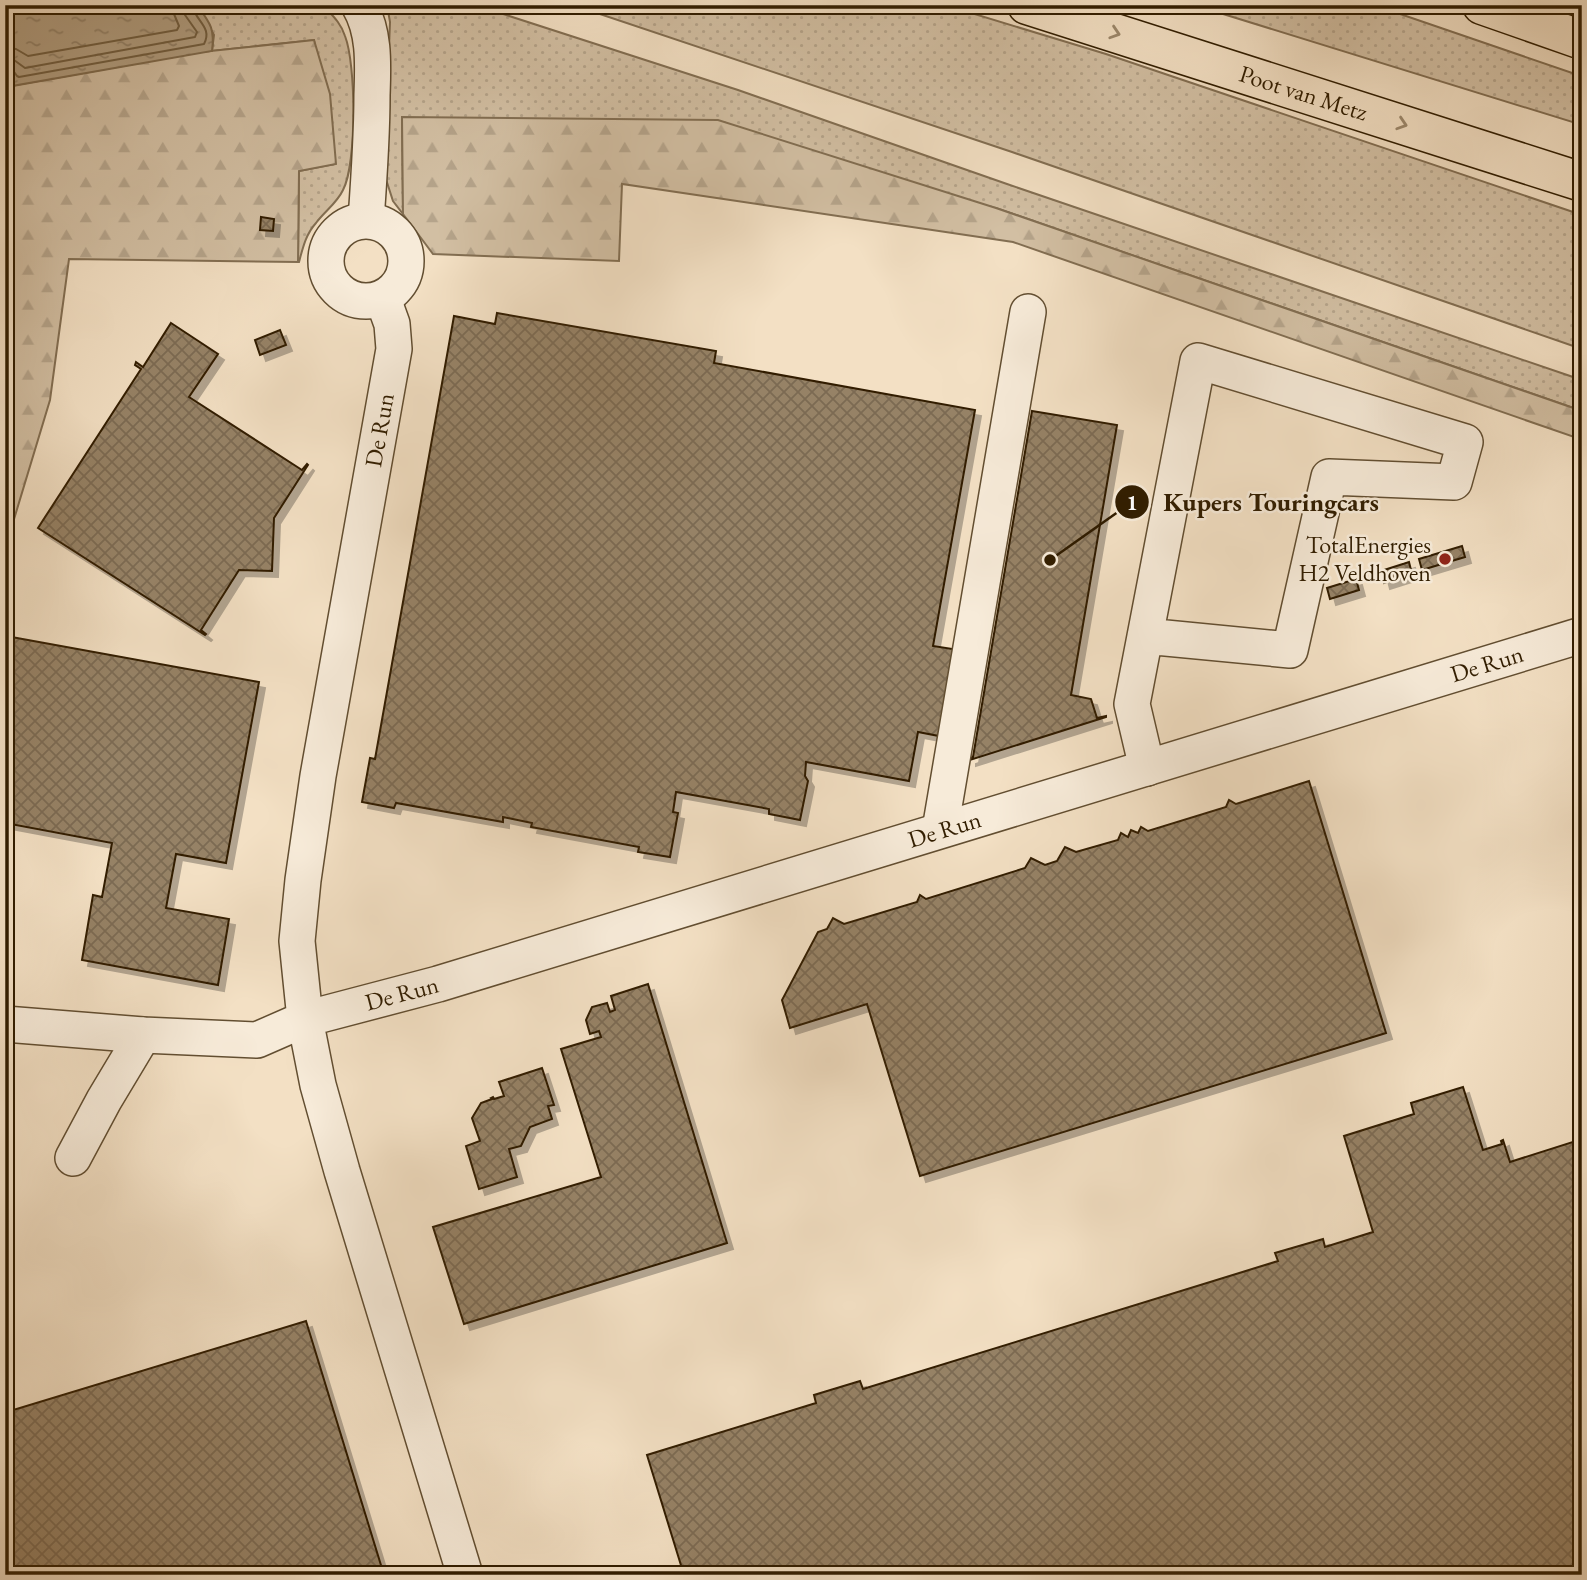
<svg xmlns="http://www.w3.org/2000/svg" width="1587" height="1580" font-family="'EB Garamond',serif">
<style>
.grass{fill:url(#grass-dots);stroke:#826e52;stroke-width:2}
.forest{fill:url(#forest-firs);stroke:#826e52;stroke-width:2}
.water{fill:url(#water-ripples);stroke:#7e6a4d;stroke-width:2}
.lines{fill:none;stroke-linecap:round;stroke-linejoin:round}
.shore{stroke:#715e40;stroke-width:2}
.building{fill:url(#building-cross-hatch);stroke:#311d00;stroke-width:2;filter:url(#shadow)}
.minor-casing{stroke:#624e31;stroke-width:38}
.highway-casing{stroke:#311d00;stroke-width:41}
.minor{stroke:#f7ebd9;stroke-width:35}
.highway{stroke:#f3e0c4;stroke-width:38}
.oneway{stroke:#9c886c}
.poi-dot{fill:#8f2418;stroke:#f7ebd9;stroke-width:2.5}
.labels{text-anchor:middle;stroke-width:5;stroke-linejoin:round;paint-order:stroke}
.street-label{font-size:24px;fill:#311d00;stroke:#f7ebd9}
.poi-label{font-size:24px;fill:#311d00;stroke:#f7ebd9;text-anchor:end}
.leader{fill:none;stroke:#311d00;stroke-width:2.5}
.callout-dot{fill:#311d00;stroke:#f7ebd9;stroke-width:2.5}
.mark-label{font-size:21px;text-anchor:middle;font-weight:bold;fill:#fff}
.callout-label{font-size:26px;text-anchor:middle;font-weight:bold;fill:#311d00;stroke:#f7ebd9;stroke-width:5;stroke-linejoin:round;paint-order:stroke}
</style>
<defs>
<pattern id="grass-dots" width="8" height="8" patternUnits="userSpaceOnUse" patternTransform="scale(1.75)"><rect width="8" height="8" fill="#d2bfa3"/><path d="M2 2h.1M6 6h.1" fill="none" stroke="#b5a48b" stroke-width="1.8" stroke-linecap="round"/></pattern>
<pattern id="forest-firs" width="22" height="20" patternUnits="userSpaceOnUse" patternTransform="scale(1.75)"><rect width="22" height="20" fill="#d2bfa3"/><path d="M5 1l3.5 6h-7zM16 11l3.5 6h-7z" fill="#b5a48b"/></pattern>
<pattern id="water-ripples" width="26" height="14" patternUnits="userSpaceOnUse" patternTransform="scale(1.75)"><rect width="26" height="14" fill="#b19e81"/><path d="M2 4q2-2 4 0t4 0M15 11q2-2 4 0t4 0" fill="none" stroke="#918067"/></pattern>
<pattern id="building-cross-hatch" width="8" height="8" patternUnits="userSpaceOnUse" patternTransform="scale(1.75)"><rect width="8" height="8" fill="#968266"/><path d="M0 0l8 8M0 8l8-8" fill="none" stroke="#7b6a52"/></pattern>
<filter id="shadow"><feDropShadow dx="6" dy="6" stdDeviation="0" flood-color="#0004"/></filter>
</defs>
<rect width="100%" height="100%" fill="#f3e0c4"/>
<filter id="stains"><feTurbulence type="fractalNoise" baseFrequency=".00286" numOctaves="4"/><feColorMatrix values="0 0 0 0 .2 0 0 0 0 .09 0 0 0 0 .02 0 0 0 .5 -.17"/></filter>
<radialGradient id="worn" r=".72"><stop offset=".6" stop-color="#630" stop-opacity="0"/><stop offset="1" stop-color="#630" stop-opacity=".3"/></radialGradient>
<g class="grass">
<path d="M197,5H323C332,15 341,23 345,36C356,64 357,163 343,190C337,203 325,211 316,223C306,234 303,247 299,262H298L299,171L335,164L314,40L212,51L214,35Z"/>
<polygon points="387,5 475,5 738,90 1007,184 1573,377 1582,383 1582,411 996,208 402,118 403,214 393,201 384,173 390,22"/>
<polygon points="573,5 945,5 1106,54 1582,215 1582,349 1012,152"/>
<polygon points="1194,5 1374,5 1581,76 1582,125"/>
</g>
<g class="forest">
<polygon points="314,40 330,94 336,164 299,171 298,262 69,259 50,400 5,549 5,87 201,52"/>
<polygon points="402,117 718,120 996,208 1582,411 1577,438 1013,242 622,184 619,261 433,254 403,214"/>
</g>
<path class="water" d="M5,5H197C210,23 215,28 212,51L12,86L5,65Z"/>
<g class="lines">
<g class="shore">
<polyline points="5,48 16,49 28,56 177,30 179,26 174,14 173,5"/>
<polyline points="5,59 14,60 25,68 195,37 197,32 185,15 183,5"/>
<path d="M5,67L12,69L17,76L19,77L204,44C213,27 195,21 192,5"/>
</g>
</g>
<g class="building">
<polygon points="261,217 274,219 273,231 260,230"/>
<polygon points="497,313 716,351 714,363 975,410 933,646 959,650 944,737 918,732 909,781 806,762 805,776 808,781 800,820 769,814 769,809 676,792 673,812 678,813 670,857 638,852 639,847 531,827 532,823 503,817 503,822 396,803 394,808 362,802 370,758 375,759 454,316 495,324"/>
<polygon points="171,323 218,354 189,397 302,470 307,464 308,465 274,518 272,571 239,570 201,630 206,634 205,635 38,528 141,369 135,365 136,362 143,367"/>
<polygon points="280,330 286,345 260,355 255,340"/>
<polygon points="1032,411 1117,425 1071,695 1091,699 1097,718 1106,716 1106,717 970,760 970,758 973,757"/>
<polygon points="1462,546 1465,557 1422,570 1419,559"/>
<polygon points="1409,562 1412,574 1384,583 1381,571"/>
<polygon points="1356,579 1359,590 1330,599 1327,588"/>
<polygon points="6,636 259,682 226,863 176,854 166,908 229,919 218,985 82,960 93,895 102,897 112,843 5,823"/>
<polygon points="1309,781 1386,1033 920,1176 867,1004 790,1028 782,1000 818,932 827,929 833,918 844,924 917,902 920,895 926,899 1025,868 1031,858 1045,865 1057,861 1065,847 1076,852 1118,840 1121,833 1128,837 1131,830 1138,833 1141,827 1148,831 1226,807 1229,800 1236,804"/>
<polygon points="648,984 727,1243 464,1324 433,1227 601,1177 561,1049 601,1037 599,1031 590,1034 586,1020 592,1007 607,1003 610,1012 615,1010 611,996"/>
<polygon points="542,1068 554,1105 548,1106 552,1119 530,1127 521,1146 509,1149 517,1177 479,1189 466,1146 480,1141 472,1118 481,1103 492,1099 491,1098 493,1097 494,1099 504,1096 499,1082"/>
<polygon points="1463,1087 1483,1150 1502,1144 1501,1141 1503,1140 1510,1162 1582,1139 1582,1563 1543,1575 684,1575 647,1455 816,1403 814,1395 860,1381 863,1389 1278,1261 1275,1253 1323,1239 1325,1247 1373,1232 1344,1136 1414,1114 1411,1103"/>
<polygon points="306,1321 384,1575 5,1575 5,1487 8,1486 5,1476 5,1395 10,1411"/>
</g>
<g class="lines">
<defs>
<g id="minor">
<path d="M359,5C375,32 373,65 372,95C372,137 369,179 366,220"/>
<circle cx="366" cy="261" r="40"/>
<polyline points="1145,636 1290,650 1329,477 1454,482 1465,442 1198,361 1132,704 1147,768"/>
<polyline points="940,830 1028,312"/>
<path id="s1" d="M5,1024L143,1035L257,1040L305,1019L297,941L303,880L318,776L394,349L392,324L383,299"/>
<polyline points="73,1158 104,1100 143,1035"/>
<path id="s2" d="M465,1575L342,1171L318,1085L305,1019L438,984L1582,635"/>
</g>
<g id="highway">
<path id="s3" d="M1027,5L1582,182"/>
<polyline points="1482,5 1582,40"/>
</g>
</defs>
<use href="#minor" class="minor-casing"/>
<use href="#highway" class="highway-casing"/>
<use href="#minor" class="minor"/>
<use href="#highway" class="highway"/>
</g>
<defs><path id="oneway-chevron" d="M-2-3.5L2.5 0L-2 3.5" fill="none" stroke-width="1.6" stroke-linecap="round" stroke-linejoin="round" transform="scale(1.75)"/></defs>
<g class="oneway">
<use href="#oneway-chevron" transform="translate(1115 33) rotate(18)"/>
<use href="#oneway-chevron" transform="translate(1402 124) rotate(18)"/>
</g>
<circle class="poi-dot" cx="1445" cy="559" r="7"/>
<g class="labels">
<g class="street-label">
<text dy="8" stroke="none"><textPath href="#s3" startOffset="290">Poot van Metz</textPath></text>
<text dy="8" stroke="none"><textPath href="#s1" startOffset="901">De Run</textPath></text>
<text dy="8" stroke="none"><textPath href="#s2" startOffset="1813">De Run</textPath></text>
<text dy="8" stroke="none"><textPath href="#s2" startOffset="1246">De Run</textPath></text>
<text dy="8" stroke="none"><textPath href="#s2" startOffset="679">De Run</textPath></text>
</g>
<g class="poi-label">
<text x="1431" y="553">TotalEnergies<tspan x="1431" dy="28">H2 Veldhoven</tspan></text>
</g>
</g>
<path class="leader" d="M1050 560L1132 502"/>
<g class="callout-dot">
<circle cx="1050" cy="560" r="7"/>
<circle cx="1132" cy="502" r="18"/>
</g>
<g class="mark-label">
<text x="1132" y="510">1</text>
</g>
<g class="callout-label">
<text x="1271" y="511">Kupers Touringcars</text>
</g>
<rect width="1587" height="1580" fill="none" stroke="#f3e0c4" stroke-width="28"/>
<rect x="7" y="7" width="1573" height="1566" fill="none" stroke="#311d00" stroke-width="3.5"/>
<rect x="14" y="14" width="1559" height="1552" fill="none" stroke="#311d00" stroke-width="2"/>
<rect width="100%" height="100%" filter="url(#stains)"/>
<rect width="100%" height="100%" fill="url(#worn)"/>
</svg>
